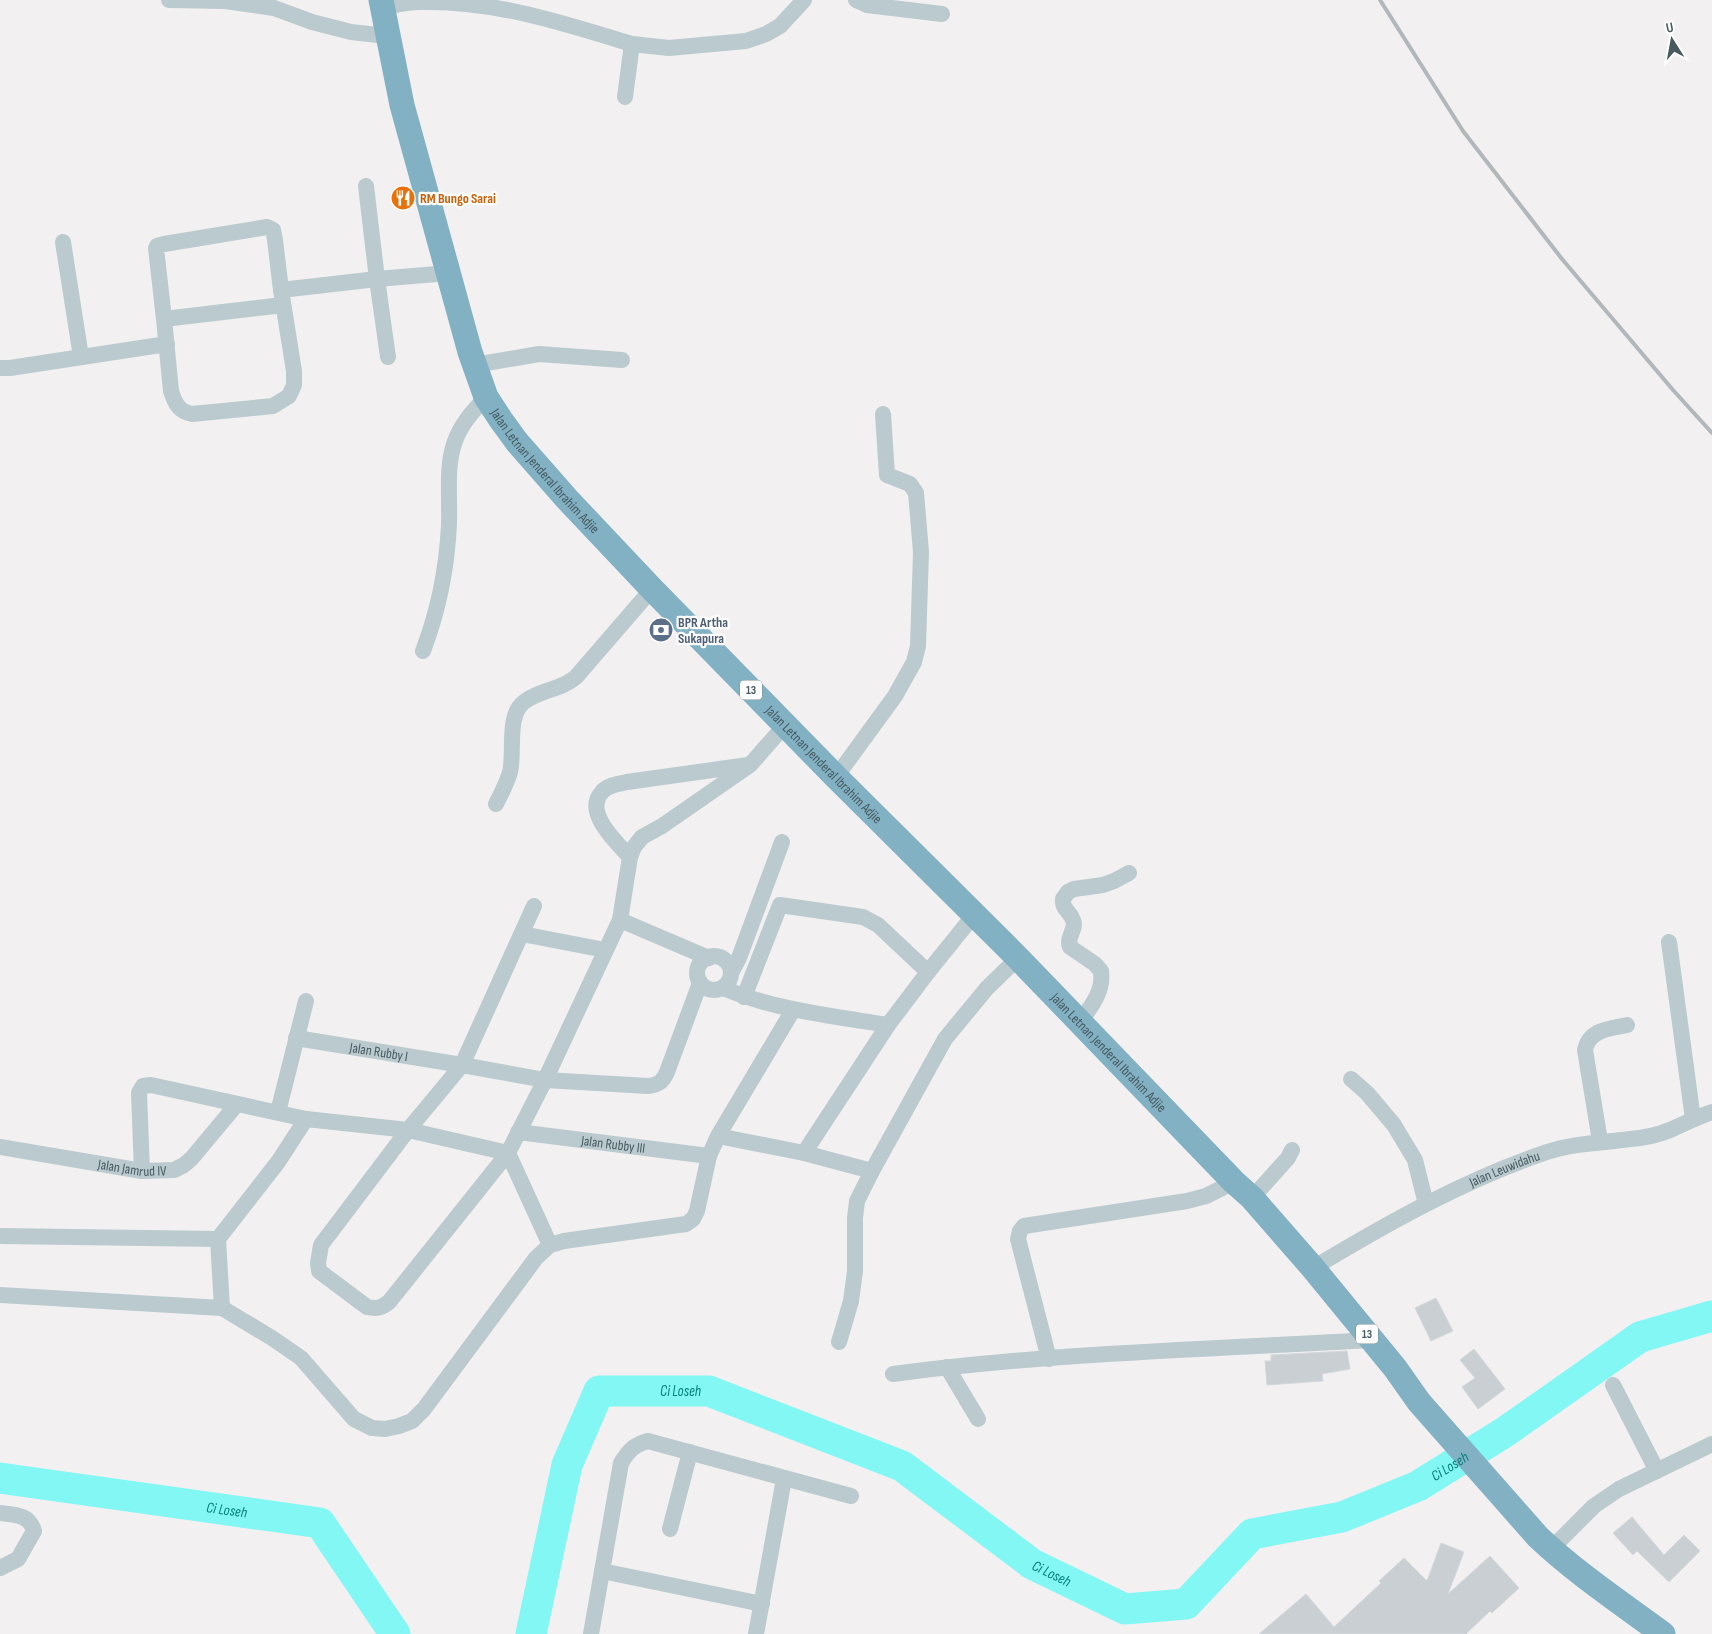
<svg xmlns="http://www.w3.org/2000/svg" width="1712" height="1634" font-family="'Sofia Sans Condensed',sans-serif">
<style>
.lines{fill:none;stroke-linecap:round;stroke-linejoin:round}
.river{stroke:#82f7f4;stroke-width:31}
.building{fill:#c9cfd3;stroke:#d3d8dc}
.minor{stroke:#bacace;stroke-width:16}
.highway{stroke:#82b1c4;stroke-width:25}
.rail{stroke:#b1b7bb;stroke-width:4}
.labels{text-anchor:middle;stroke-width:4.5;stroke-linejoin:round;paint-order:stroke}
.shield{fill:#fff;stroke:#7e8c90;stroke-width:1}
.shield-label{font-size:12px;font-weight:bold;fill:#465a60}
.food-label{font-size:14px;font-weight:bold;fill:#c56008;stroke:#fff;text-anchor:start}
.street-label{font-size:14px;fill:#465a60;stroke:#fff}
.service-label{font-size:14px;font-weight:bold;fill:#4e5e75;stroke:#fff;text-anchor:start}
.water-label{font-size:15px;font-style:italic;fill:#067e7c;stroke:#fff}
</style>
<rect width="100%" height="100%" fill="#f3f0f1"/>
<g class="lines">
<g class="river">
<path id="s1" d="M0,1478L320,1523L395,1634"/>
<path id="s2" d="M531,1634L567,1465L599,1391H709L902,1466L1032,1564L1125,1609L1186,1604L1252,1534L1342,1517L1418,1486L1505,1432L1640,1337L1712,1316"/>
</g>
</g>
<g class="building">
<polygon points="1436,1298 1453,1331 1431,1341 1415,1308"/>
<polygon points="1474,1349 1505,1389 1478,1409 1462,1387 1475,1378 1460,1360"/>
<polygon points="1347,1351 1350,1369 1322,1374 1323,1381 1267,1385 1265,1361 1271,1361 1271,1355"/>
<polygon points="1632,1517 1664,1555 1684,1535 1700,1551 1669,1582 1637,1551 1633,1555 1613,1533"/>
<polygon points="1441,1543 1464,1552 1448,1594 1490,1556 1519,1588 1492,1613 1490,1611 1466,1634 1259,1634 1306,1594 1334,1627 1381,1583 1379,1581 1404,1558 1427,1581"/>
</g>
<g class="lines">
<g class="minor">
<polyline points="169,0 225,1 274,8 312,22 351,32 387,36"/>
<polyline points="856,0 867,5 942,14"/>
<path d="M383,7C395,5 408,2 420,2C494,0 563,23 632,44"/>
<polyline points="625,97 632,44 669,48 746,41 766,34 780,26 804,0"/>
<polyline points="366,186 377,279 388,357"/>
<polyline points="63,242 81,357"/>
<polyline points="281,290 377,279 449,273"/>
<path d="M164,319L171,391C175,403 178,411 192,414L273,406L289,396L294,385V371L281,290L275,240L273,230L267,227L164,244L157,246L156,248L164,319L283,305"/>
<polyline points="475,365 539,354 622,360"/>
<polyline points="0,368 10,368 167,344"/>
<path d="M423,651C439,609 447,568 449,524C450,498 446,468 454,444C460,425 473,411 486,397"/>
<polyline points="836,777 895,696 914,662 918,646 921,552 916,493 910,484 887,475 883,414"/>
<path d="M496,804C501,794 507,783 510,772C515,752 506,716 524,702C539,690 561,690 576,677L652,589"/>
<path d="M630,857C617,843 583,812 602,792C607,785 619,784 627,782L748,765"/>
<path d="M534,906L462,1065L408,1130L321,1245L318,1263L319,1271L367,1307C377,1309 381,1308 389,1302L508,1153L545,1080L620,920L630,857L634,847L642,837L662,826L750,765L785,725"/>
<polyline points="620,920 709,958"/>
<polyline points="522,934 605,950"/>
<polyline points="1669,942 1693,1119"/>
<circle cx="714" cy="973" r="17"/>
<polyline points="731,973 739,958 782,842"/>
<path d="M723,988C775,1010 832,1016 888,1025"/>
<polyline points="744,997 780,905 863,917 878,925 928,972"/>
<path d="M1080,1022C1091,1007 1104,991 1101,971L1095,964L1070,947C1066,937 1077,929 1073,920C1070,911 1062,910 1063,899L1068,892L1074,889L1103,885L1114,881L1129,873"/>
<path id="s3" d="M296,1038L462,1065L545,1080L648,1086C659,1085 663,1081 667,1072L700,983"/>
<polyline points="1351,1079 1367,1093 1394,1125 1415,1160 1426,1204"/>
<polyline points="278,1112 306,1001"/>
<path id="s4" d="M518,1132L709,1156"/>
<polyline points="718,1136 804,1153 888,1025 928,972 974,915"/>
<path d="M1600,1141L1585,1050C1589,1029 1610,1029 1627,1025"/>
<path id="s5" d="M0,1147L142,1171L174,1170L184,1165L192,1158L237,1104"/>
<polyline points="804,1153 872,1171"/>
<polyline points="142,1171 139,1093 143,1086 151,1085 306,1119"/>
<polyline points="1252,1198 1288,1158 1292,1150"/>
<polyline points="0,1236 218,1239"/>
<path id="s6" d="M1313,1268C1388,1223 1464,1180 1547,1152C1574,1143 1602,1143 1630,1139C1643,1138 1658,1135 1670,1130C1684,1124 1697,1117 1712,1112"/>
<polyline points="0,1295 222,1308 272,1338 301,1358 354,1419 372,1428 385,1429 399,1426 412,1421 424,1409 536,1258 550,1245 564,1241 686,1224 693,1219 697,1211 709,1156 718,1136 793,1010"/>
<polyline points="222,1308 218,1239 278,1162 306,1119 408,1130 508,1153 550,1245"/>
<polyline points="839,1342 851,1301 855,1271 855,1218 857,1201 872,1171 945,1039 987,988 1018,958"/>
<polyline points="1049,1359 1018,1239 1020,1231 1024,1226 1187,1201 1206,1196 1234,1182"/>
<polyline points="947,1367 978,1419"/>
<path d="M893,1374C1051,1353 1212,1349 1371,1340"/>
<polyline points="1613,1385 1657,1471"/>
<path d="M0,1513C15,1515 29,1514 34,1531L18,1559L0,1568"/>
<polyline points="670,1529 690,1452"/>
<polyline points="1551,1549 1594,1506 1619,1489 1712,1444"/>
<polyline points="602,1571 762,1604"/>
<path d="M591,1634L621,1463C629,1450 634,1445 648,1441L851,1496"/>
<polyline points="756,1634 784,1479"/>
</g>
<path class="highway" id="s7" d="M381,0L402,105L470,352L486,397L501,420L517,442L567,499L652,589L836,777L1018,958L1234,1182L1252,1198L1313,1268L1395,1368L1419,1402L1538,1537C1576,1573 1621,1603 1663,1634"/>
<polyline class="rail" points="1380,0 1463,131 1562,259 1673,390 1712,433"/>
</g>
<defs>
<symbol id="restaurant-disc" viewBox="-11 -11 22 22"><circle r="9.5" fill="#e8710a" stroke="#fff"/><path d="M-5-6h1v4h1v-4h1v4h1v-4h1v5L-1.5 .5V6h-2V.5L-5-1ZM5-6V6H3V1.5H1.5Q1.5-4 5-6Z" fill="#fff"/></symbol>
<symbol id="bank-disc" viewBox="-11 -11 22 22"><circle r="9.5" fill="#5c6f8a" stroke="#fff"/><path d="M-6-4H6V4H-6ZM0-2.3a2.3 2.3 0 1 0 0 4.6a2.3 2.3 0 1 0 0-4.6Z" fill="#fff"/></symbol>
</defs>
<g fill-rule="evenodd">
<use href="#restaurant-disc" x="389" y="184" width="28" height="28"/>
<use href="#bank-disc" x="647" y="616" width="28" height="28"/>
</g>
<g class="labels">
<g class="shield">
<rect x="740" y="680.5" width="22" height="19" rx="4"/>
<rect x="1356" y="1324.5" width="22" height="19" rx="4"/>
</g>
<g class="shield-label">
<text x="751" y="694">13</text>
<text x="1367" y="1338">13</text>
</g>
<g class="food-label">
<text x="420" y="203">RM Bungo Sarai</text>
</g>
<g class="street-label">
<text dy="5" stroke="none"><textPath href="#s7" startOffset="506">Jalan Letnan Jenderal Ibrahim Adjie</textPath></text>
<text dy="5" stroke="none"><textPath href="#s7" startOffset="911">Jalan Letnan Jenderal Ibrahim Adjie</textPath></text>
<text dy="5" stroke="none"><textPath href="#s3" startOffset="84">Jalan Rubby I</textPath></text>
<text dy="5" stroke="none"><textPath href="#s7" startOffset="1316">Jalan Letnan Jenderal Ibrahim Adjie</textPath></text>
<text dy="5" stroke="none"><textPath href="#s4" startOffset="96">Jalan Rubby III</textPath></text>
<text dy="5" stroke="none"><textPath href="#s5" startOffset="134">Jalan Jamrud IV</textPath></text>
<text dy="5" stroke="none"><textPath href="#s6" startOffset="216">Jalan Leuwidahu</textPath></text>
</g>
<g class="service-label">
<text x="678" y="627">BPR Artha<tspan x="678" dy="16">Sukapura</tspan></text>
</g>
<g class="water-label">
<text dy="5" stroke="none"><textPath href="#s2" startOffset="335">Ci Loseh</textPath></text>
<text dy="5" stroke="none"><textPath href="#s2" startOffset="1205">Ci Loseh</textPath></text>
<text dy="5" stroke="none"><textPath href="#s1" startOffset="229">Ci Loseh</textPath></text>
<text dy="5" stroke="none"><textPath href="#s2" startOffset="755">Ci Loseh</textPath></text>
</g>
</g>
<g transform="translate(1672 40) rotate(349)" stroke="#ffffff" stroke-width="4" paint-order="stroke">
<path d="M0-4L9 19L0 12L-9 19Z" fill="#465a60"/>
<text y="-8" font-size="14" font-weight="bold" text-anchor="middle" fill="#465a60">U</text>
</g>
</svg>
